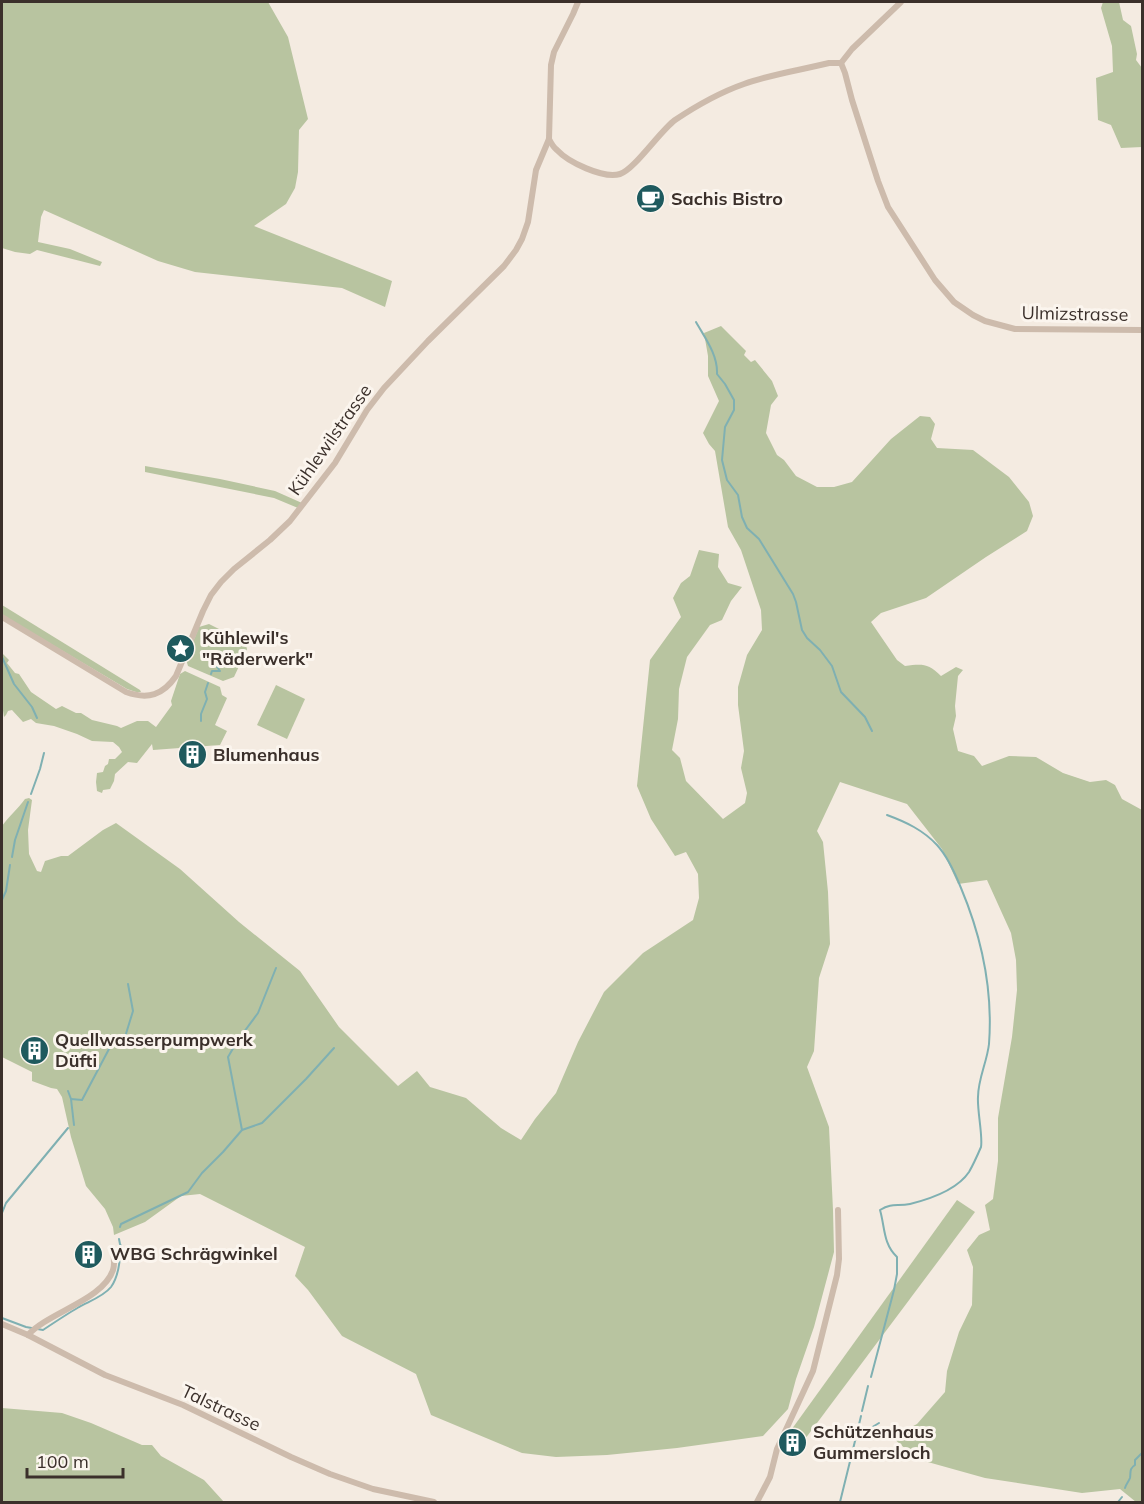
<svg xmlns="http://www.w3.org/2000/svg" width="1144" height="1504" font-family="Mulish,sans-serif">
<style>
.green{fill:#b8c4a0}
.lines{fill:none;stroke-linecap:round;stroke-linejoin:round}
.stream{stroke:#7fb0b2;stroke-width:2}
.street{stroke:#cdbbac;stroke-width:6}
.labels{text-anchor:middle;stroke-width:6;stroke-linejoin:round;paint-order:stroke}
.poi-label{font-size:18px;font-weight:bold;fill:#3b302b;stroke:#fbf5ee;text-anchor:start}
.street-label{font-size:18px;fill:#3b302b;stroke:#fbf5ee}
</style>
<rect width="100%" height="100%" fill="#f4ebe1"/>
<g class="green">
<polygon points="2,2 268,2 288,37 308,119 299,130 298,172 295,188 286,204 254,226 392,281 385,307 342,288 195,272 158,261 44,210 41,217 38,242 70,249 102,262 100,266 37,250 30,254 15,252 2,248"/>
<polygon points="1103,2 1119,2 1123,20 1131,26 1137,54 1136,60 1142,68 1142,147 1121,148 1111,125 1098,120 1096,78 1113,72 1112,46 1101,8"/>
<path d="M721,326L746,351L744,355L751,362L755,360L772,381L778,396L771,405L766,433L777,455L784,460L796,476L817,487H834L852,482L891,439L920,416L930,417L935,424L931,439L937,448L973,450L1009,477L1029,502L1033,516L1027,531L986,557L926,598L881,613L871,622L897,660L905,666C922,664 928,663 941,676L956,667L963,670L958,676L955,706L956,716L953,729L958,751L974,756L982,766L1009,756L1036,757L1063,773L1090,782L1106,780L1115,785L1122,799L1142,810V1502H1136L1120,1489L1082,1493L985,1478L917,1459L892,1437L917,1424L945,1392L947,1371L959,1332L972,1305L973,1267L967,1250L979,1235L990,1230L985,1205L993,1199L998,1161V1118L1012,1037L1017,990L1016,960L1011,933L987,880L958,884L942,849L907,804L840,782L817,831L823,842L828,892L830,944L819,978L814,1051L807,1067L829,1127L833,1210L834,1252L814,1327L796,1379L788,1409L763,1436L677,1448L607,1455L556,1457L522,1453L431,1415L416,1374L342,1336L308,1290L295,1276L305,1247L200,1194L181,1196L145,1222L114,1235L113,1227L105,1209L86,1186L71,1137L62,1097L57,1089L51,1088L32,1081V1072L2,1057V826C9,816 18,809 25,799L29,798L32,800L28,830L29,854L37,871L41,872L45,861L61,856H68L103,830L116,823L180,869L239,922L300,971L339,1027L398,1086L417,1071L430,1087L466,1098L501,1128L521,1140L535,1119L556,1093L578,1042L604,992L643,953L693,920L699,898L698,874L686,852L675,856L651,819L637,786L650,660L681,617L673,598L681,583L690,576L699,550L719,554L718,567L728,583L742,587L731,601L722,620L710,625L687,657L679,689L678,719L672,750L680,758L686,781L723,819L745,803L747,793L741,768L744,751L738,705V687L747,655L762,630L761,610L741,550L728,527L715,451L709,444L703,433L719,401L708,376V356L704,333Z"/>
<polygon points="145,466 220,479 275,491 302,503 298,508 274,498 145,472"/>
<polygon points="2,605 140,690 141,692 136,692 127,689 2,615"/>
<polygon points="209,624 245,642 247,649 234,677 223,681 188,666 186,659 199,627"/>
<polygon points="2,653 9,660 7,663 15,673 19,674 31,692 56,709 62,706 76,713 81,713 92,720 117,726 121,728 137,721 148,721 156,727 172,705 171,701 180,674 185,671 220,687 222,695 227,698 215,725 227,731 220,745 153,750 152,744 137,763 128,762 115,774 114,781 110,789 103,790 102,793 97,791 96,782 97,773 103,772 105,766 108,764 109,759 115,759 122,752 119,747 113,742 92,741 77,734 54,726 36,723 31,719 23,722 12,710 8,711 6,715 4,717 2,704"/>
<polygon points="276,685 305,699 287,739 257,725"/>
<polygon points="957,1200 975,1212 802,1443 789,1433"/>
<polygon points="2,1408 62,1413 91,1423 142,1445 152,1445 161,1456 204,1480 224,1502 2,1502"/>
</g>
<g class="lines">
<g class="stream">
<path d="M696,322C705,338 718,355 717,374L725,384L734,400V410L725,427L722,460L727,480L738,495L742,517L747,528L759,539L793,594L796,602L802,630L807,638L820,650L832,666L841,692L865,717L872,731"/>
<polyline points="2,657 14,684 32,707 37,718"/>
<polyline points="211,674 212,671 220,671 215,664 221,663 222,656"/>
<polyline points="201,721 201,714 207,699 205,692 208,683"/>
<polyline points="31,794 40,769 44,753"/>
<polyline points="12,857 15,840 28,802"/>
<polyline points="2,900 6,891 10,865"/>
<polyline points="68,1091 71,1099"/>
<polyline points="74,1125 71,1099 82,1100 109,1049 125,1037 133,1011 128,984"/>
<polyline points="242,1130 228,1057 238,1040 258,1013 276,968"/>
<polyline points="2,1213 6,1203 68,1128"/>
<polyline points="120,1227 121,1224 188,1192 202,1173 223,1152 242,1130 262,1123 306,1079 334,1048"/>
<path d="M2,1318L26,1327L43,1330C55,1322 67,1314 79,1307C90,1301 104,1296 111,1287C119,1276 120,1259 121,1246L120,1244L119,1239"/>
<path d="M871,1377L894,1290L897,1274V1257C883,1244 885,1227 880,1210C893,1202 897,1207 910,1204C930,1199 957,1190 969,1172C973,1165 978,1154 981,1147C983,1136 977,1110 978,1097C978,1079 987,1062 989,1044C993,990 982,938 961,888C955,873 948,857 937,845C923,830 906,822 887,815"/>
<polyline points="862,1411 868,1386"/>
<polyline points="856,1437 861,1416"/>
<path d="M1125,1488C1126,1484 1129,1481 1130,1478C1131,1472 1129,1469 1135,1465V1460L1142,1453"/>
<polyline points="840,1502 856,1437 879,1423"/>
<polyline points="1118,1502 1122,1497"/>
</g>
<g class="street">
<polyline points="841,63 845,73 852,100 878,181 888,207 935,280 954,302 973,315 985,321 1015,329 1142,330"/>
<polyline points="841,63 852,49 901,2"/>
<path d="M549,139C551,143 553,147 557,150C568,162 603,179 620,174C634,170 660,131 675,120C696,106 721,92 744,84C772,74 801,70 829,63H841"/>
<path d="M2,617L126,692C148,700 163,695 176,676L203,611L211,595L221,582L234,569L270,540L290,521L335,463L367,410L384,388L428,341L504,266L516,250L522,239L528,222L536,170L549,139L551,65L554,52L573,14L578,2"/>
<polyline points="2,1324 28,1335 105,1375 183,1405 291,1457 330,1474 373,1489 434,1502"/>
<path d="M28,1335C49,1312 103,1300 113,1270C115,1264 114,1258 113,1252"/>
<polyline points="757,1502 770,1477 777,1449 813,1371 837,1275 839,1259 838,1210"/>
</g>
</g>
<defs>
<symbol id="cafe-disc" viewBox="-11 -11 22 22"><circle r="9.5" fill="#1f5a5e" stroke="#fbf5ee"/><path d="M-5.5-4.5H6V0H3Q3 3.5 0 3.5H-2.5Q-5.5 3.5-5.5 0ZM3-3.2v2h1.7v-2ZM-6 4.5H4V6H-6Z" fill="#fff"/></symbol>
<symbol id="sight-disc" viewBox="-11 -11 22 22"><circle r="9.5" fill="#1f5a5e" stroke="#fbf5ee"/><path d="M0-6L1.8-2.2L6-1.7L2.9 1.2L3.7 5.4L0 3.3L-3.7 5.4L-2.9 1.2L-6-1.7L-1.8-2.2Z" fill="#fff"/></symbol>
<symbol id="building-disc" viewBox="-11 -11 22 22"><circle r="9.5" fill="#1f5a5e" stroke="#fbf5ee"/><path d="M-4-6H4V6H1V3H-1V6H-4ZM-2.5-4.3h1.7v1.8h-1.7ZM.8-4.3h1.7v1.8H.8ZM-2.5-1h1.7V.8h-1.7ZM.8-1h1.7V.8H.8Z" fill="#fff"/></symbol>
</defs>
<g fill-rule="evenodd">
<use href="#cafe-disc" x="634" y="182" width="33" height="33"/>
<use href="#sight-disc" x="164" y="632" width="33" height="33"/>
<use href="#building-disc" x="176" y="738" width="33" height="33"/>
<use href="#building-disc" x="18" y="1034" width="33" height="33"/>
<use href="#building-disc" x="72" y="1238" width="33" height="33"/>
<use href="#building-disc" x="776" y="1426" width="33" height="33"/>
</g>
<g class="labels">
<g class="poi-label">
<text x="671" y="205">Sachis Bistro</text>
<text x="202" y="644">Kühlewil's<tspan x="202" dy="21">"Räderwerk"</tspan></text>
<text x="213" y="761">Blumenhaus</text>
<text x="55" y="1046">Quellwasserpumpwerk<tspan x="55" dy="21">Düfti</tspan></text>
<text x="110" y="1260">WBG Schrägwinkel</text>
<text x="813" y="1438">Schützenhaus<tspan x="813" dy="21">Gummersloch</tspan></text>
</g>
<g class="street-label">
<text transform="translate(1075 314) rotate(1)" y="6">Ulmizstrasse</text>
<text transform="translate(330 440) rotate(-55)" y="6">Kühlewilstrasse</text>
<text transform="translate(221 1408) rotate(25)" y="6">Talstrasse</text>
</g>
</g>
<rect width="1144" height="1504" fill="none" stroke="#3b302b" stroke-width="6"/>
<path d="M27 1468v9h96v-9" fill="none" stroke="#3b302b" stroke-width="3"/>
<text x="36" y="1468" font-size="18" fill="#3b302b" stroke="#fbf5ee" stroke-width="4.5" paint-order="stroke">100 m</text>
</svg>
